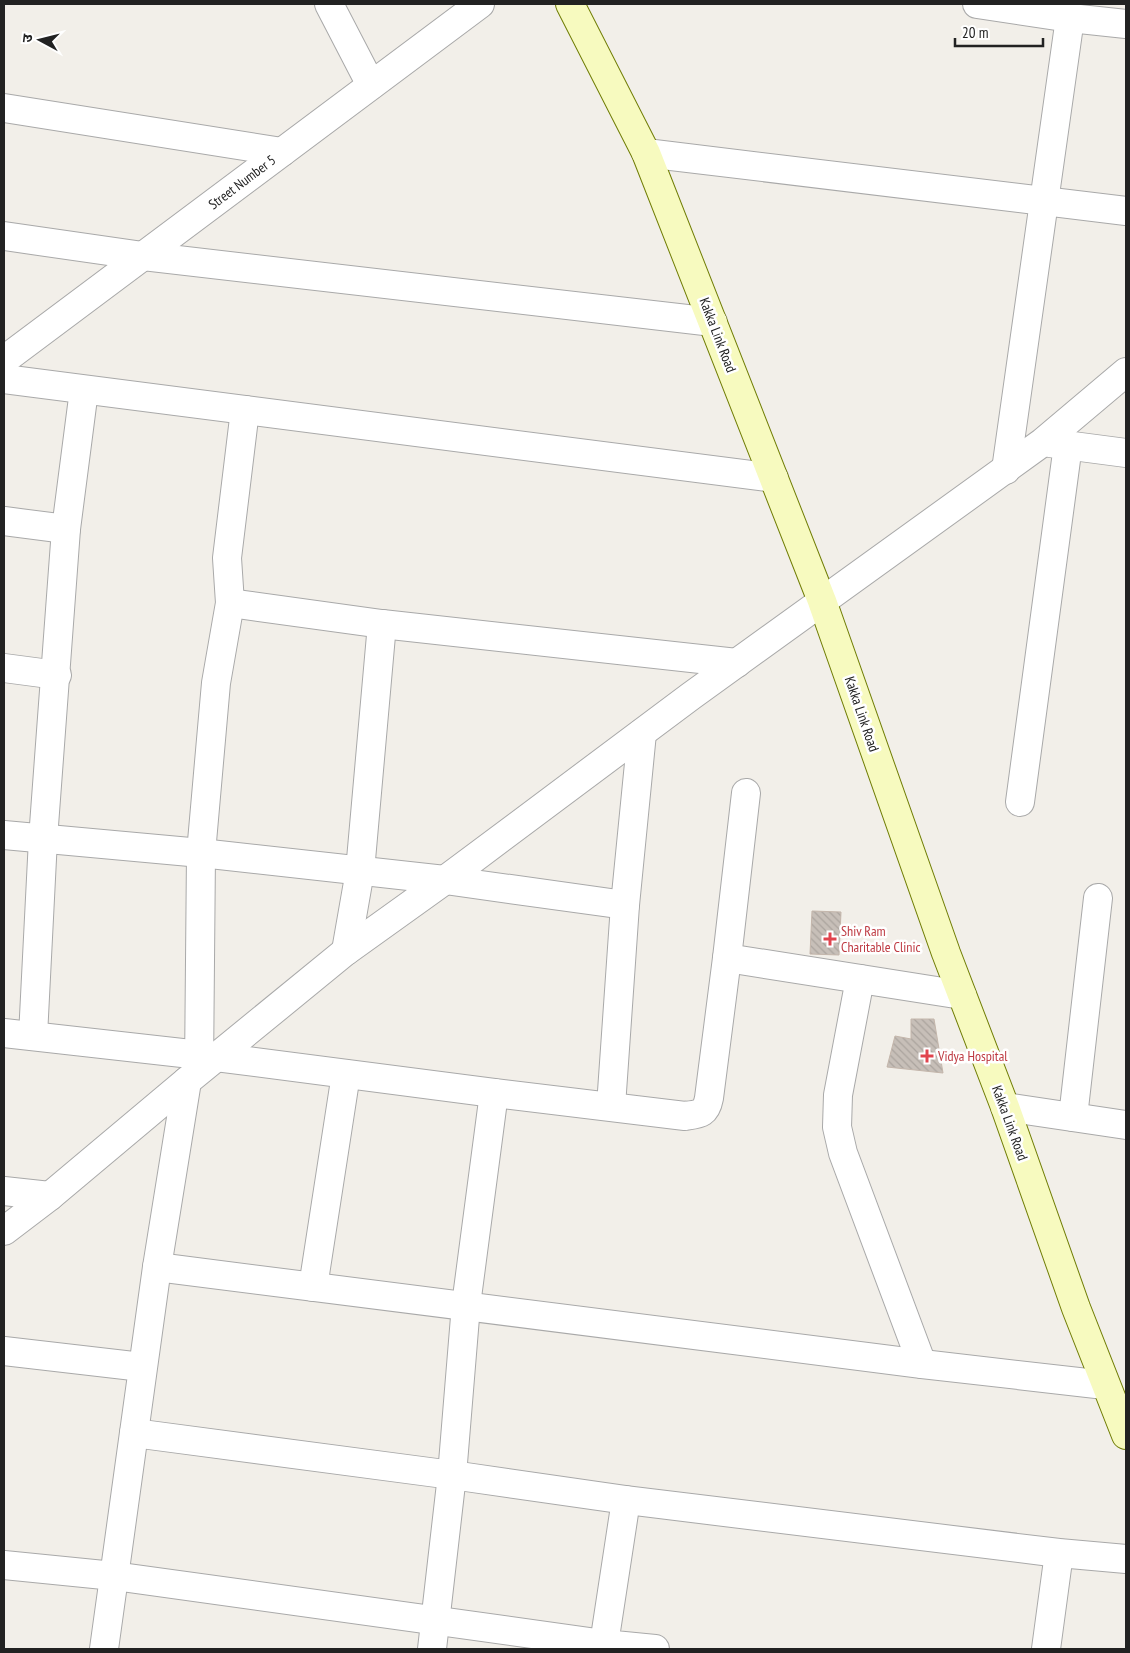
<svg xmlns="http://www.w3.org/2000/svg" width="1130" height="1653" font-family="'PT Sans Narrow','Noto Sans Devanagari',sans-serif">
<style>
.building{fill:url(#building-back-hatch);stroke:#c4b6ab}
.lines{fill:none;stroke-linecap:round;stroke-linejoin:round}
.street-casing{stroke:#a9a9a9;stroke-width:30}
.secondary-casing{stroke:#707d05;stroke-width:30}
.street{stroke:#fff;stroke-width:28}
.secondary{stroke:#f7fabf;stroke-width:28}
.health-dot{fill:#e0444e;stroke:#fff;stroke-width:2}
.labels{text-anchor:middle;stroke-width:5;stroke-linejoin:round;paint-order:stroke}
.street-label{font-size:14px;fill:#222;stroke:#fff}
.health-label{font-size:14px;fill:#be3a42;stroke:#fff;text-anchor:start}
</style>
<defs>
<pattern id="building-back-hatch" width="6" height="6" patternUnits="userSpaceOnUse" patternTransform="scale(1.25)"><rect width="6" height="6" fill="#c7bfb8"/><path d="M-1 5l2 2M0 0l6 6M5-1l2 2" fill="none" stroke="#aba49e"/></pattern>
</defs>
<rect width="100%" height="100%" fill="#f2efe9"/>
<g class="building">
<polygon points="812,911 841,912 839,955 810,954"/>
<polygon points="911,1019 934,1019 943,1073 887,1067 895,1036 911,1039"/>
</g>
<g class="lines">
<defs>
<g id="street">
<polyline points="329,4 371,85"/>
<polyline points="977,4 1070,18 1126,24"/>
<polyline points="4,108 282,152"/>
<polyline points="646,153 1126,211"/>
<polyline points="4,236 143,256 713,322"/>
<polyline points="4,360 480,4"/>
<polyline points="4,379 774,478"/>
<polyline points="1050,443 1126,453"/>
<polyline points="1006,470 1070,18"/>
<polyline points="4,521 66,529"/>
<polyline points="230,603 382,624 737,663"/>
<polyline points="4,668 57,675"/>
<polyline points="1020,802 1068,445"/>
<polyline points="4,835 201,853 445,880 625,905"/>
<polyline points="346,951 360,871 382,624"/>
<polyline points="727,958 962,995"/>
<polyline points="860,979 838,1095 837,1127 843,1153 922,1364"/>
<polyline points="4,1033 200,1055"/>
<polyline points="33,1036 43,839 66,529 84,390"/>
<path d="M216,1057L494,1093L685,1116C700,1114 706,1114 709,1098L727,958L746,793"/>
<polyline points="199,1070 201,853 216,683 230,603 227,558 245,410"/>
<polyline points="611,1106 625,905 642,733"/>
<polyline points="1005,1107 1126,1125"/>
<polyline points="1073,1117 1098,898"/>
<polyline points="4,1191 50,1196"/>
<polyline points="4,1231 50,1196 187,1081 346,951 445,880 691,696 1043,442 1126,372"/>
<polyline points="157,1267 922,1364 1105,1385"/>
<polyline points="313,1287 346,1074"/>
<polyline points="4,1351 142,1367"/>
<polyline points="134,1433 452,1475 626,1500 1059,1553 1126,1559"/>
<polyline points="626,1500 604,1644 655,1649"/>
<polyline points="4,1565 114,1576 604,1644 605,1649"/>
<polyline points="104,1649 157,1267 187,1081"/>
<polyline points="432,1649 452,1475 466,1305 494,1093"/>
<polyline points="1046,1649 1059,1553"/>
</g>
<polyline id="secondary" points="570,4 646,153 822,601 946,953 1005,1107 1076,1308 1126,1435"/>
</defs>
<use href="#street" class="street-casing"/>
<use href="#secondary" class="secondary-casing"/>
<use href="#street" class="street"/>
<use href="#secondary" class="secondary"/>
</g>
<g class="health-dot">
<path d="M827.5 931.5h5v5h5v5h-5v5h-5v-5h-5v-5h5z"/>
<path d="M924.5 1048.5h5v5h5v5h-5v5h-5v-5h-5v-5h5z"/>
</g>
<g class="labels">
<g class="street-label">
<text transform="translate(242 182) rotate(-37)" y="5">Street Number 5</text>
<text transform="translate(718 335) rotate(69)" y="5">Kakka Link Road</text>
<text transform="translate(862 714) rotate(71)" y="5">Kakka Link Road</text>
<text transform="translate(1010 1123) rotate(70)" y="5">Kakka Link Road</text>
</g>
<g class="health-label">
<text x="841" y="936">Shiv Ram<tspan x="841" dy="16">Charitable Clinic</tspan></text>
<text x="938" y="1061">Vidya Hospital</text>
</g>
</g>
<rect width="1130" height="1653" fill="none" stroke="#222222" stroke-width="10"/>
<g transform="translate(40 40) rotate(277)" stroke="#ffffff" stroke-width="4" paint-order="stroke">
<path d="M0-4L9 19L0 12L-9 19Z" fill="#222222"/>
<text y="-8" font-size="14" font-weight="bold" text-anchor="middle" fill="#222222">उ</text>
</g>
<path d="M955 38v8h88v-8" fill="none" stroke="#222222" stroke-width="2.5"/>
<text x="962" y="38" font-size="15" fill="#222222" stroke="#ffffff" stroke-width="4" paint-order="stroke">20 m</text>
</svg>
